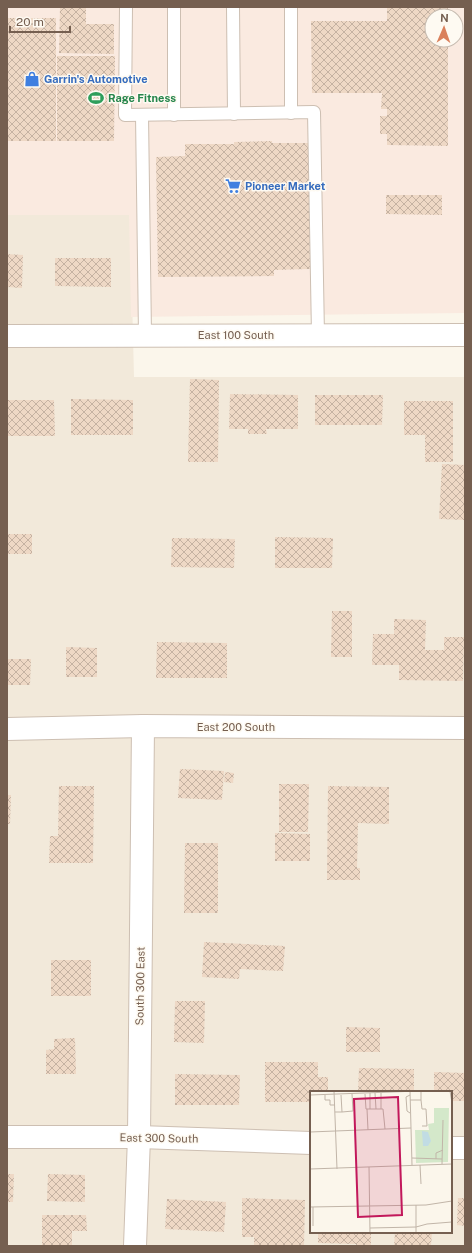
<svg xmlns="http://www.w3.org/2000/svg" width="472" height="1253" font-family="'Public Sans',sans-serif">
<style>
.residential{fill:#f2e9da;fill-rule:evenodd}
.commercial{fill:#faeae0;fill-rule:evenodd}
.building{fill:url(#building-cross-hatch)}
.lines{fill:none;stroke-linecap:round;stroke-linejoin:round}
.lane-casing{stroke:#cdbfb2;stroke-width:14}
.street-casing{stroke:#cdbfb2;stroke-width:24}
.lane{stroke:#fff;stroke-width:12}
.street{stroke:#fff;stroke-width:22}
.labels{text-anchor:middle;stroke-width:3;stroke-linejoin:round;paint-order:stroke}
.shop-label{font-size:11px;font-weight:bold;fill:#366cbe;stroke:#fefaf2;text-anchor:start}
.leisure-label{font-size:11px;font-weight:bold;fill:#27864d;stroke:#fefaf2;text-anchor:start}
.street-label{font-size:11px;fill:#755f50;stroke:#fefaf2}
.inset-road{fill:none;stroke:#c1b5a8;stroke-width:1}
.view{fill:#c2185b;fill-opacity:0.15;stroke:#c2185b;stroke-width:2}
.inset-edge{fill:none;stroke:#755f50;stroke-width:2}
</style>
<defs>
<pattern id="building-cross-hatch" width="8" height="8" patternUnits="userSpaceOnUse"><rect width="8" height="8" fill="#eed8c5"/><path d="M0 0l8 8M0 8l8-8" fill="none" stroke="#c5b2a2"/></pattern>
</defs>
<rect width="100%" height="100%" fill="#fbf6eb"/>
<path class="residential" d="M7,215H130L134,377H465V1246H7ZM311,1092H451V1232H311Z"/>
<path class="commercial" d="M7,7H465V313L131,317L129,215H7ZM432,16H456V40H432Z"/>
<g class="building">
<polygon points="60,7 86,7 86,24 114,24 114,54 59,53"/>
<polygon points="387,7 448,7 448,16 432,16 432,40 448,40 448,146 387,145 387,134 380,134 380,116 387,116 387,109 381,109 382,93 312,93 311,21 387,21"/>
<rect x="8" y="18" width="48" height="123"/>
<polygon points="57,56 115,56 114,141 57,141"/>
<polygon points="272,141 272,143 309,143 310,269 274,270 274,276 158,277 156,157 185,156 185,144 234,144 234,142"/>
<polygon points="386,195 442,195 442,215 386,214"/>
<polygon points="7,254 23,255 22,288 7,287"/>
<polygon points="55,258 111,258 111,287 55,286"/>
<polygon points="190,379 219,380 218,462 188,462"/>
<polygon points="230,394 298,395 298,429 266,429 267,434 248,434 248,429 229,429"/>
<polygon points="315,395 383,395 382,425 315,425"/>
<polygon points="71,399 133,400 133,435 71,435"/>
<polygon points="7,400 54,400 55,436 7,436"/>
<polygon points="404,401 453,401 453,462 425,462 425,435 404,435"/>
<polygon points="442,464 465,465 465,520 439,519"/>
<rect x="7" y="534" width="25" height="20"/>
<polygon points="275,537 333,538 332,568 275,568"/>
<polygon points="172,538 235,539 234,568 171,567"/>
<polygon points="332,611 352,611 352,657 331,657"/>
<polygon points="394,619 426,620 425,650 444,650 444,637 464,637 463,681 399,680 399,665 372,665 373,634 394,634"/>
<polygon points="157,642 227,643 227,678 156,678"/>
<polygon points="66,647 97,648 97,677 66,677"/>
<polygon points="7,659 31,659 30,685 7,685"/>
<polygon points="180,769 224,771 222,800 178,798"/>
<polygon points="225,772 234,773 233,783 224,782"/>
<polygon points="279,784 309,784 308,832 279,832"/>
<polygon points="59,786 94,786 93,863 49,863 50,836 58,836"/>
<polygon points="328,786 389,787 389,824 358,823 357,868 360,868 360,880 327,880"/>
<polygon points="7,795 11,795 10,824 7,824"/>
<polygon points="275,833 310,834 310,861 275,861"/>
<polygon points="185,843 218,843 218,913 184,913"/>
<polygon points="204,942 285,946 283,971 240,969 239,979 202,977"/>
<rect x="51" y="960" width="40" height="36"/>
<polygon points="175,1001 205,1001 204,1043 174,1042"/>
<polygon points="346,1027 380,1028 380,1052 346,1052"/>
<polygon points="75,1038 76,1074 46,1074 46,1050 54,1049 54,1039"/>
<polygon points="265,1062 318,1062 318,1077 328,1077 328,1092 311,1092 311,1102 265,1102"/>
<polygon points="359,1068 414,1069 414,1092 358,1092"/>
<polygon points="434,1072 465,1073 465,1101 451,1101 451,1092 434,1092"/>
<polygon points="175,1074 240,1075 239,1105 175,1105"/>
<polygon points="7,1174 14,1174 13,1202 7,1202"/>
<polygon points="48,1174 85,1175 85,1202 47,1201"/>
<polygon points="242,1198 305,1200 304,1246 254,1246 254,1237 242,1237"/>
<polygon points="458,1198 465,1198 465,1226 457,1225"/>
<polygon points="167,1199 226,1202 224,1232 165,1229"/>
<polygon points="42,1215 86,1215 87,1231 72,1231 72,1246 42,1246"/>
<polygon points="318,1232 371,1232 371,1246 356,1246 356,1244 318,1243"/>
<polygon points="395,1232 432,1232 431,1246 394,1246"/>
</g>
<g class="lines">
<defs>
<g id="lane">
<polyline points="126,7 125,115 314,112 318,335"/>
<polyline points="233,7 234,114"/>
<polyline points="291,7 291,113"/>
<polyline points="142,115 145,335"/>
<polyline points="174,115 174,7"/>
</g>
<g id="street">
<polyline points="7,336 465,335"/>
<polyline points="7,729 143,726 465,728"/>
<polyline points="7,1137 139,1137 311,1143"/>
<polyline points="451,1148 465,1148"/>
<polyline points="135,1246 139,1137 143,726"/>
</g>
</defs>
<use href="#lane" class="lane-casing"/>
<use href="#street" class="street-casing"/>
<use href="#lane" class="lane"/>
<use href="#street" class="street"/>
</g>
<defs>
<symbol id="shop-bare" viewBox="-9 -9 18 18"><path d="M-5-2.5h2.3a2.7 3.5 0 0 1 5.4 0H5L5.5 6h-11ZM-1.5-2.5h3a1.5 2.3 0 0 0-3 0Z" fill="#3f7fe0" stroke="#fefaf2" stroke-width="2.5" paint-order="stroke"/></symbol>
<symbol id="stadium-bare" viewBox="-9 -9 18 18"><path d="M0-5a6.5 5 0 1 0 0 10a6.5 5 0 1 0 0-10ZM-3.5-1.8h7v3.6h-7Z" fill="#2e9e5b" stroke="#fefaf2" stroke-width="2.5" paint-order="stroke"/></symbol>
<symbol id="supermarket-bare" viewBox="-9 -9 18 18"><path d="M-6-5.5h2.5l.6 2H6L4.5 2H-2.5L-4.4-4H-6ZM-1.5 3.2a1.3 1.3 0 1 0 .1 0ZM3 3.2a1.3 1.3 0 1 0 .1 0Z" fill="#3f7fe0" stroke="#fefaf2" stroke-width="2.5" paint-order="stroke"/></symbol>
</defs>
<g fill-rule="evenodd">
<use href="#shop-bare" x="21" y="68" width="22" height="22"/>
<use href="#stadium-bare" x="85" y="87" width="22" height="22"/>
<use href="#supermarket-bare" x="222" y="175" width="22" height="22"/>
</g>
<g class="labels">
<g class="shop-label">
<text x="44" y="83">Garrin's Automotive</text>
<text x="245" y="190">Pioneer Market</text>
</g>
<g class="leisure-label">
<text x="108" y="102">Rage Fitness</text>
</g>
<g class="street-label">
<text x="236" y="339">East 100 South</text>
<text x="236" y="731">East 200 South</text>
<text transform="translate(140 986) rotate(-89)" y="4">South 300 East</text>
<text transform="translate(159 1138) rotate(1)" y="4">East 300 South</text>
</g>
</g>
<g transform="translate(310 1091)">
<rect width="142" height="142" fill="#fbf6eb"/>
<path d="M124,17H139L138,71L106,72L105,39H119L118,33L124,32Z" fill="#d4e8ca"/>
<path d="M112,40L118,41L121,50L118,55H113Z" fill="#c1dce4"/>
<path class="inset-road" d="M24,0L27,78M100,0L102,74M140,0L142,12M60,2V18M65,2L66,18M71,2V18M55,3L56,18H73L75,38M0,4L108,0M15,4V9H20V14H25M100,4L96,6L97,20L100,22M100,9H111V0M111,9L112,18H116L117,35H112M57,18L58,39M25,21H32L31,4M32,21L43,20L42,3M0,41L101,37M102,67L132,68M126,68V62L133,59M132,73L133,29M110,74L111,93M59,76L60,142M0,78L142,73M106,114V142M0,116L116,114L142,110M3,116V135M60,137L106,136L117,133L142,131"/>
<path class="view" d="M88,6L92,124L48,126L44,8Z"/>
<rect width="142" height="142" class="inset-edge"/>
</g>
<rect width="472" height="1253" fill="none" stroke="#755f50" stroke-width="16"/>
<g transform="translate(444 28) rotate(2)"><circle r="19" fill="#fefaf2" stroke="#c7bcb1"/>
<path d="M0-3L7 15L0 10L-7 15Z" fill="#da805b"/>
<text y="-6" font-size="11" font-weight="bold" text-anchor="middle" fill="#755f50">N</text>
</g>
<path d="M10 26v6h60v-6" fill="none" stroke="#755f50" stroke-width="2"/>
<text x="16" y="26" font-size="12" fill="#755f50" stroke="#fefaf2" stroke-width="3" paint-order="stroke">20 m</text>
</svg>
